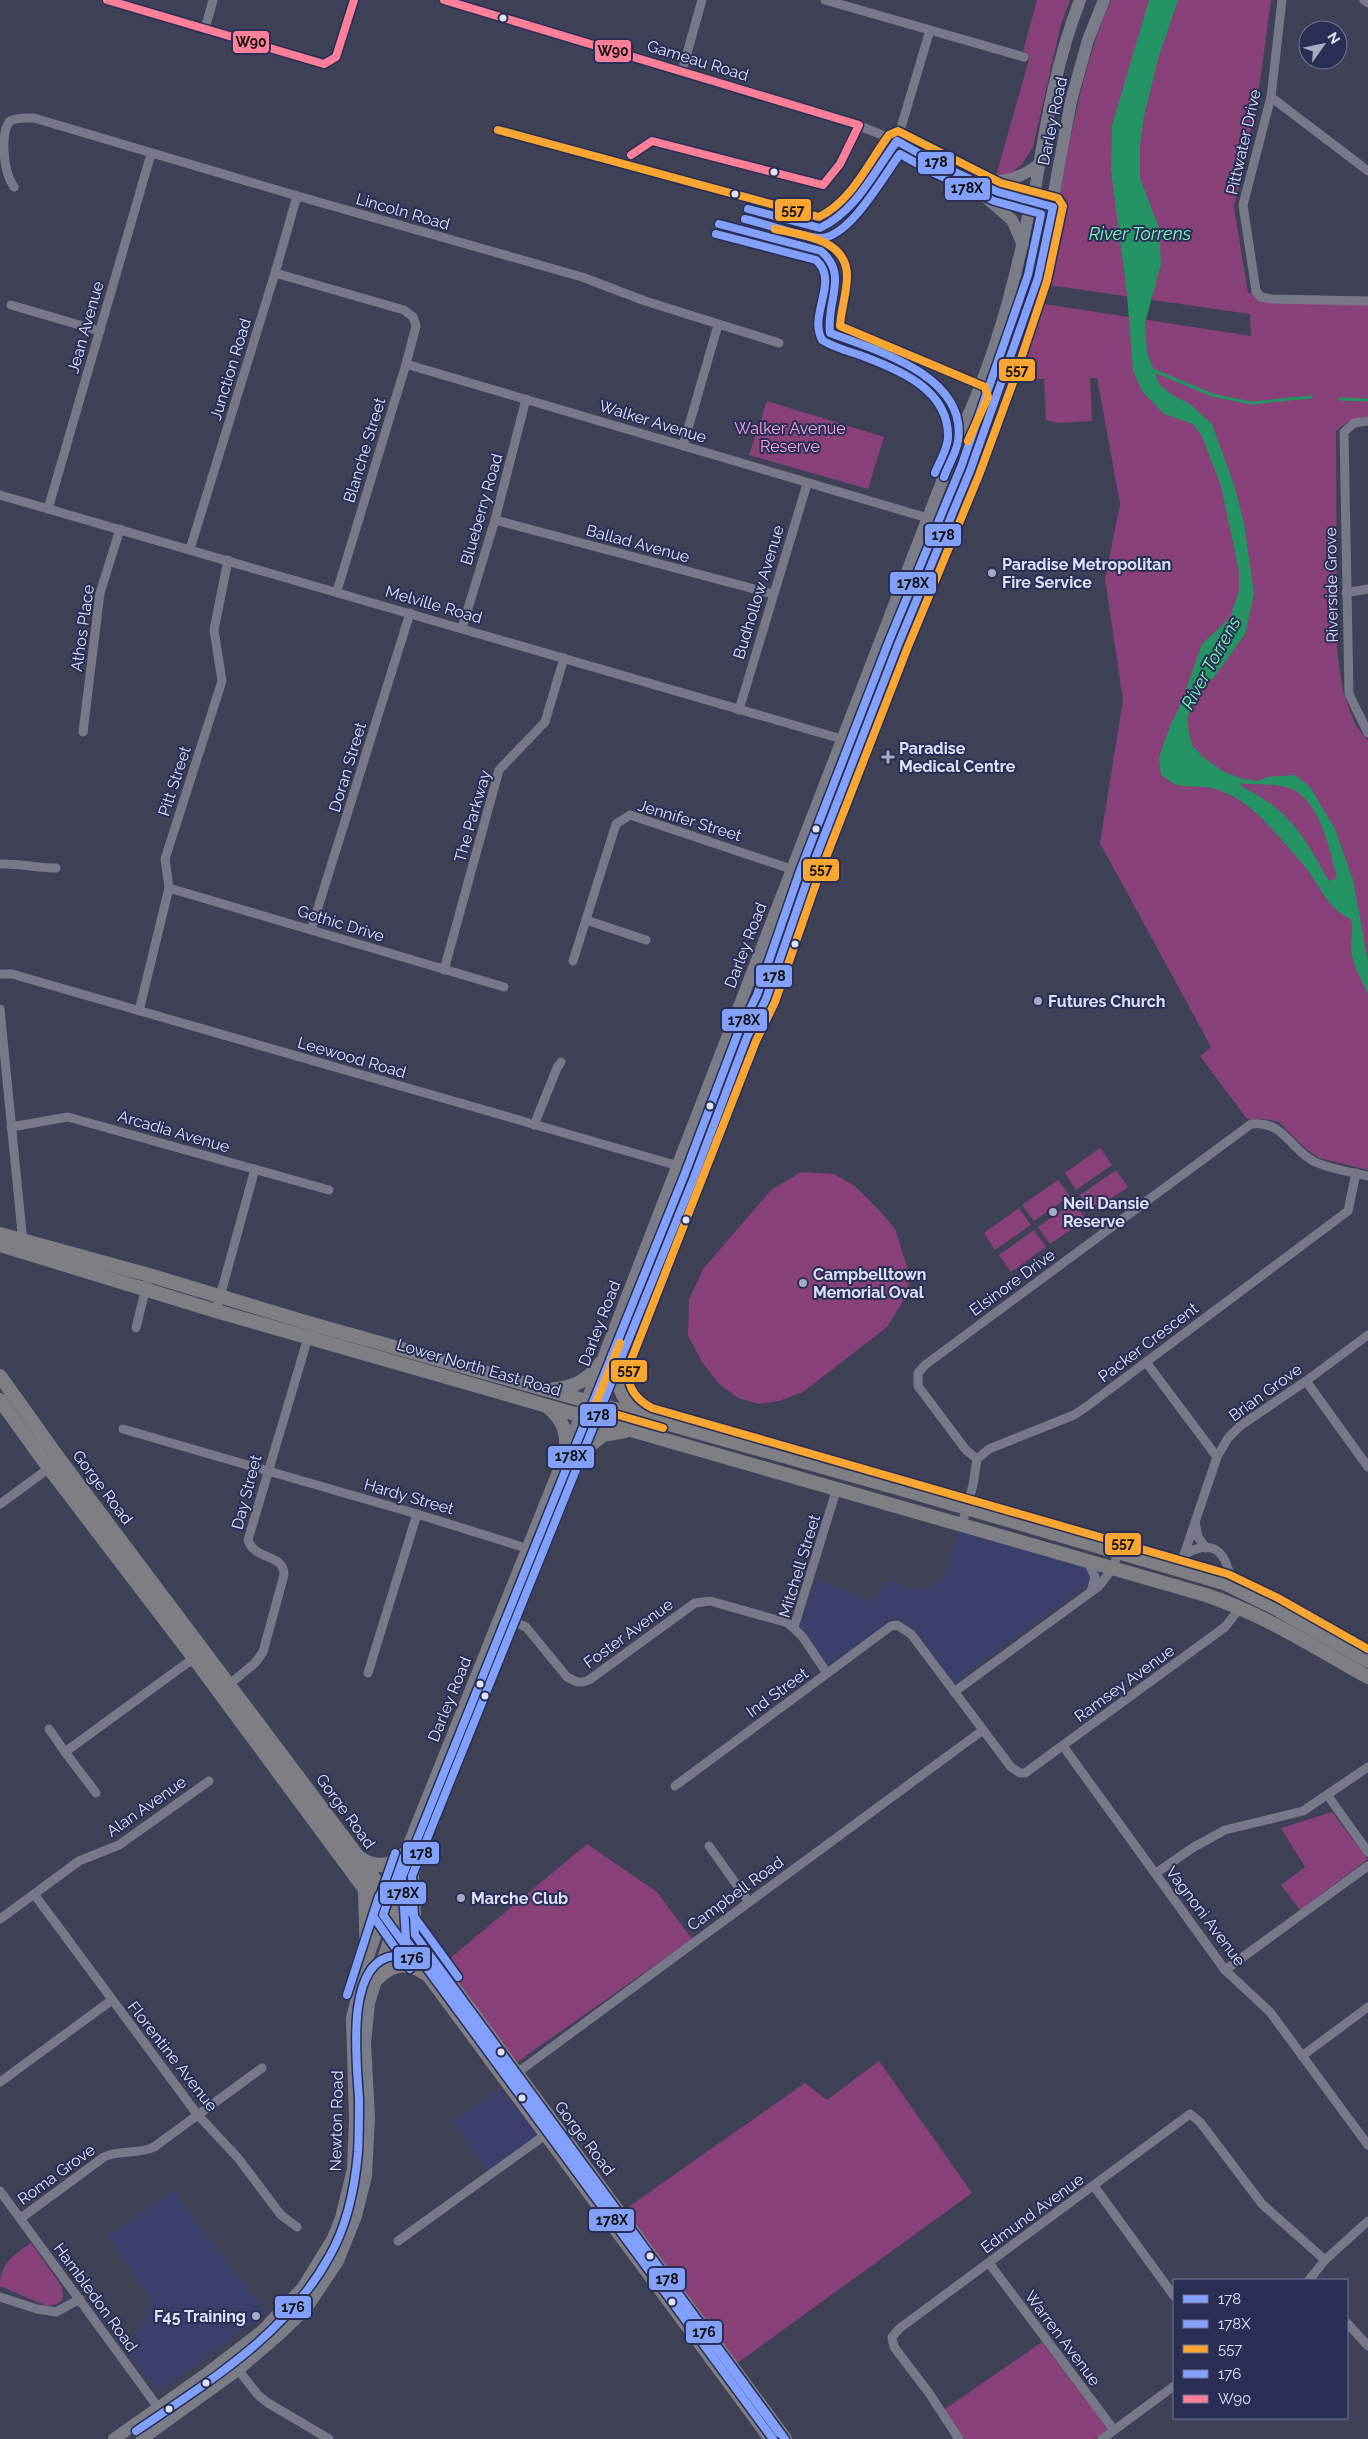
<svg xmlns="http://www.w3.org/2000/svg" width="1368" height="2439" font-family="Raleway,sans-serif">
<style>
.built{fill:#3c3f6b}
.green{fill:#884179}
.water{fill:#259464;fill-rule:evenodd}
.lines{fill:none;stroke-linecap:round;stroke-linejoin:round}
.stream{stroke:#259464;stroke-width:3}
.street{stroke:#777989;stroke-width:9}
.secondary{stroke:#7a7c87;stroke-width:12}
.primary{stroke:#7f7e84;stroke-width:14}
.bus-1-casing{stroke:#2b2e55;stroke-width:11}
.bus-2-casing{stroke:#2b2e55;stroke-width:11}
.bus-3-casing{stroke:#2b2e55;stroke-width:11}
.bus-4-casing{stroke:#2b2e55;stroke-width:11}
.bus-5-casing{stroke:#2b2e55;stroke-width:11}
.bus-1{stroke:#83a1fc;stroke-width:8}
.bus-2{stroke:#83a1fc;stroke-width:8}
.bus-3{stroke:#faa632;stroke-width:8}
.bus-4{stroke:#83a1fc;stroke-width:8}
.bus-5{stroke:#ff8098;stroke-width:8}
.bus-dot{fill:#dee2fb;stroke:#2b2e55;stroke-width:2}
.poi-dot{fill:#a6aac2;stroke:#2b2e55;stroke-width:2}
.labels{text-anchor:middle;stroke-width:4;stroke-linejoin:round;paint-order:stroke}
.street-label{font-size:16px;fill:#dee2fb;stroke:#2b2e55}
.park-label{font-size:16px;fill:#f4a4dd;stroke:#2b2e55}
.poi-label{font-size:16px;font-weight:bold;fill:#dee2fb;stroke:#2b2e55;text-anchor:start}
.water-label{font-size:18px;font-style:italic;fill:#76ffb7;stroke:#2b2e55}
.line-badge{stroke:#2b2e55;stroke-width:2}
.pale-badge-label{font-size:14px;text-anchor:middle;font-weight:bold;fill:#111}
</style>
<rect width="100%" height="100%" fill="#3f4157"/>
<g class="built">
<polygon points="960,1530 1105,1572 954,1682 909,1624 896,1617 824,1667 801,1625 817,1579 872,1602 888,1581 920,1591 942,1582"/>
<polygon points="505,2086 540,2135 487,2172 453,2121"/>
<polygon points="173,2191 266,2313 163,2389 152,2386 127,2352 152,2303 108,2237"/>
</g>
<g class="green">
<polygon points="1037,0 1070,0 1061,24 1033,147 1022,164 1008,175 996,176 1028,63 1029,55 1023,51"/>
<path d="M1111,0H1271L1258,96L1234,207L1248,293L1351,302L1368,299V416L1350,420L1336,431L1337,651L1343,692L1355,724L1368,741V1170L1319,1158L1307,1150L1279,1122L1265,1119H1247L1200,1056L1211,1047L1100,843L1123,700L1105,579L1120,504L1097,378H1090L1092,421L1058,423L1046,420L1044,381L1046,379H1020L1038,303L1251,336L1250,314L1041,284C1064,190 1072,89 1111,0Z"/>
<polygon points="767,401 884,437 868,489 749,455"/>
<polygon points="1100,1148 1112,1165 1076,1190 1065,1173"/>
<polygon points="1116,1170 1128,1187 1092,1212 1080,1195"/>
<polygon points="801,1172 834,1174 855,1186 879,1210 895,1229 909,1273 908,1293 887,1327 803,1392 779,1401 759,1404 738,1398 719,1384 702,1362 688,1336 689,1300 703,1269 771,1190"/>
<polygon points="1058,1180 1070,1196 1034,1221 1022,1205"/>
<polygon points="1074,1202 1086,1219 1050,1244 1038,1227"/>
<polygon points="1019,1208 1031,1225 995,1250 984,1233"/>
<polygon points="1034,1230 1046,1247 1011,1272 999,1255"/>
<polygon points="1332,1812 1368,1859 1300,1910 1281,1885 1305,1867 1281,1828"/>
<polygon points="587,1844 657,1892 692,1939 516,2063 442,1965"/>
<polygon points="879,2061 972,2193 736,2364 624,2210 805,2083 827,2100"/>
<path d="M31,2243L62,2287L63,2298L57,2304L47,2306L0,2286C0,2263 14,2255 31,2243Z"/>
<polygon points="1042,2342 1108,2429 1095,2439 964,2439 945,2409"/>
</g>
<path class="water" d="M1149,0H1178L1158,59L1144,116L1140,144V178L1159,228L1161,264L1145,323L1147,352L1159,384L1172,395L1190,404L1212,424L1234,485L1244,523L1254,594L1245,634L1214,677L1197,695L1187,718L1189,734L1192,745L1204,758L1224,772L1240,778L1258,781L1267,777L1295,775L1310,787L1335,829L1353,880L1368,961V994C1361,979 1352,964 1351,948C1351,937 1354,930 1351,919C1326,909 1319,882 1302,863C1277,836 1252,799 1215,789C1203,785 1189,788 1177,785C1172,783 1166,778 1161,775L1159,757L1170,726L1180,706L1202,644L1230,618L1239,591V571L1221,486L1202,436L1193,424L1164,414L1142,391L1133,371L1127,294L1111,170L1112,125ZM1240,783C1256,786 1279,782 1294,790C1321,805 1330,850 1337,878L1329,881C1302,834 1292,812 1241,786Z"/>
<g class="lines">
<g class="stream">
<polyline points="1148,368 1212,395 1251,403 1311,397"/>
<polyline points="1340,399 1368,400"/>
</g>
<g class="street">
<polyline points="107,0 324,64 336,57 354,0"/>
<polyline points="444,0 845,120 897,141 989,197 1011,204 1053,207"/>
<polyline points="825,0 1024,57"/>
<polyline points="1282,0 1271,97 1243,205 1256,291 1261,297 1271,299 1368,301"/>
<polyline points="1364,0 1368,3"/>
<polyline points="205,29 213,0"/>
<polyline points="682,71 702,0"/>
<polyline points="1271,97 1368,171"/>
<polyline points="897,141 930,30"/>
<polyline points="977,182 998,192 1035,202"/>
<path d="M14,187C3,172 0,133 10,121C17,117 27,118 34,118L301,197L582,277L645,301L779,343"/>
<polyline points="275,273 404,310 413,317 416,326 406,364 337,591"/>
<polyline points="11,305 100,331"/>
<polyline points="406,364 948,524"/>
<polyline points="1368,421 1354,423 1344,432 1349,694 1368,733"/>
<polyline points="683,446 718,325"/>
<polyline points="0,495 859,744"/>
<polyline points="48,509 151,154"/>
<polyline points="495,520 773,594"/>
<polyline points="190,549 275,273 297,196"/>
<polyline points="1346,593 1368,589"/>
<polyline points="462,628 495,520 526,399"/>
<polyline points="739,710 807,484"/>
<polyline points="83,732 100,593 120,529"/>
<path d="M0,864C19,863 37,868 56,868"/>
<polyline points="169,888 504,987"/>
<polyline points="586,920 646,940"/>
<polyline points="311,930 410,613"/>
<polyline points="573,961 616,824 630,815 809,875"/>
<polyline points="444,970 499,770 545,722 564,658"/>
<polyline points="0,974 12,974 696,1171"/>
<polyline points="0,1009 23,1243"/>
<polyline points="139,1011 169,888 165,859 222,681 214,630 228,560"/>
<polyline points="534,1125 557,1068 561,1062"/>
<polyline points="11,1127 68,1117 329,1190"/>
<polyline points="216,1311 255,1169"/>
<polyline points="136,1328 149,1275"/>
<polyline points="1146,1362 1217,1457"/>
<polyline points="1306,1381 1368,1467"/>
<polyline points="123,1429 417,1514 542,1553"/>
<path d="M977,1459L966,1450L918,1386V1373L925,1365L1251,1124C1284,1120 1289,1149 1315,1162C1331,1169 1351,1172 1368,1176"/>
<polyline points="0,1504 52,1466"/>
<polyline points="1195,1522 1198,1537 1206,1548"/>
<polyline points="962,1524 973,1485 977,1459 989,1449 1074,1415 1086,1407 1348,1211 1356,1173"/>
<polyline points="1184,1555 1217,1457 1228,1438 1240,1426 1306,1381 1368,1335"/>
<polyline points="1087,1560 1095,1577 1091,1592"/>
<path d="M1178,1570L1184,1555C1217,1535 1228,1557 1232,1587"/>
<path d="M500,1616L526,1627L567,1677C576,1682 580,1684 589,1680L688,1608L695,1603L710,1601L788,1623L802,1636L827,1673"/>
<polyline points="794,1627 837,1488"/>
<polyline points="368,1673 417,1514"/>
<path d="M225,1688L255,1663L263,1652L284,1575C284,1553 255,1561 248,1540L309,1334"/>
<polyline points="954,1692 1099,1586 1113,1568 1118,1552"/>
<polyline points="49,1729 65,1752"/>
<polyline points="1063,1746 1225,1970 1270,2012 1368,2145"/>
<polyline points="675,1786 891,1626 897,1625 911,1634 1011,1767 1020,1773 1025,1773 1225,1627 1240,1608"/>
<polyline points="96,1793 65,1752 194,1658"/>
<polyline points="1328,1796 1368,1852"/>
<polyline points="709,1846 749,1902"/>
<polyline points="1156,1873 1194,1847 1225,1830 1303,1811 1368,1767"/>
<polyline points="34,1894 197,2114 238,2158 281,2215 297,2227"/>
<polyline points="0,1919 79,1861 119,1845 209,1781"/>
<polyline points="1225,1970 1368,1866"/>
<polyline points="1302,2056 1368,2007"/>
<polyline points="514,2075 983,1730"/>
<polyline points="0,2082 112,2000"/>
<polyline points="1094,2186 1174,2296"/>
<polyline points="0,2191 168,2421"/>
<path d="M21,2218L104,2157C120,2149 138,2155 154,2147L262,2068"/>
<polyline points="398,2241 545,2135"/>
<polyline points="989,2263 1114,2430"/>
<polyline points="1309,2280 1325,2260 1368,2221"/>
<polyline points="0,2297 37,2309 56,2312 80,2299"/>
<polyline points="1347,2323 1368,2346"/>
<polyline points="228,2357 258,2395 268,2403 329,2439"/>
<polyline points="959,2439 929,2393 894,2347 892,2337 900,2328 1190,2114 1200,2122 1262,2204 1325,2260"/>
<polyline points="1102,2439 1174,2386"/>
</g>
<g class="secondary">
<path d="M970,179C999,183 1013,183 1038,165"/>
<polyline points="982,194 1012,220 1023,245"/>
<path d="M114,2439L206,2374L262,2331L303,2287L332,2240L341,2218L353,2169L355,2118L352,2019L360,1983L371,1948L405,1854L590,1392L963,427C993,362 1013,291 1027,221C1029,208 1034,196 1036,184C1046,122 1057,59 1080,0"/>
<polyline points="142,2439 238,2370 280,2334 306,2309 338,2261 356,2216 366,2176 369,2117 365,2044 369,2003 398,1912 434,1818 693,1180 747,1037 766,999 809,875 898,645 970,471 1006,374 1038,278 1071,101 1088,40 1104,0"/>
</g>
<g class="primary">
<polyline points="0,1234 149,1275 312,1324 908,1491 1224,1583 1273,1607 1368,1661"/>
<path d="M0,1245L216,1311L1206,1595C1263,1614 1316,1648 1368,1677"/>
<path d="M620,1360C614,1380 621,1400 638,1412"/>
<polyline points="0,1376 60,1460 356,1854 785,2439"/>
<path d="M554,1389C575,1388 589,1379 601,1363"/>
<polyline points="0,1400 49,1468 194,1658 771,2439"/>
<path d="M547,1406C563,1419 569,1434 565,1454"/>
<polyline points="583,1451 603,1435 625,1431"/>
<path d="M360,1858C376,1869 391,1867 405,1854"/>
<polyline points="412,1876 415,1934"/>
<polyline points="365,1891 367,1960"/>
<path d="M378,1978C392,1964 408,1961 424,1973"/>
</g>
<defs>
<g id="bus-1">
<path d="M748,209L820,228C857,210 873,173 897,141L938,164L998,192L1053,207L1038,278L970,471L898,645L809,875L766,999L747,1037L693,1180L412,1876L415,1935L785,2439"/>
<path d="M719,224L821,251C849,275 826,301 830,333C876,350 968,376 958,441C956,454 948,465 944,477"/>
<polyline points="404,1856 383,1915 418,1963"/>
</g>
<g id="bus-2">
<path d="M745,219C764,223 803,238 820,238C850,238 884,175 900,154L934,173L994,201L1041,214L1028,275L961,467L889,641L800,871L757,995L738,1033L684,1176L402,1877L406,1940L773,2439"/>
<path d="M716,234L816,260C840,281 808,314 822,340C834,348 852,352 865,357C902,371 949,391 948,437C948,449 939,462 935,473"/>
<polyline points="395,1853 373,1916 410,1969"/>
</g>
<g id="bus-3">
<path d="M498,130L819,217C852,201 868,163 889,135L898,131L1001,183L1058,198L1063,206L1047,281L1015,377L979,475L907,649L818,878L775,1002L756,1041L630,1363C625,1384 633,1398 652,1408L1228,1574L1278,1598L1368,1649"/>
<path d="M775,229C802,235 847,239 847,276C847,293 841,309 840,326L985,387L988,397L968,441"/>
<polyline points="620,1343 594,1408 663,1428"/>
</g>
<g id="bus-4">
<polyline points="397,1893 458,1977"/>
<polyline points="347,1995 379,1896"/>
<path d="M136,2431C207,2383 287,2334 329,2257C347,2226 355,2187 358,2152C359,2134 359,2116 359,2099C357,2065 344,1961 394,1956C409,1955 425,1961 436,1971L779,2433"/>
</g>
<g id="bus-5">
<polyline points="107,0 324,64 336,57 354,0"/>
<polyline points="444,0 859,125 840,164 823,185 652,141 631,155"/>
</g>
</defs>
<use href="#bus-1" class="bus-1-casing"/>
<use href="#bus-2" class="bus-2-casing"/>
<use href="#bus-3" class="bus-3-casing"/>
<use href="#bus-4" class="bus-4-casing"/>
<use href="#bus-5" class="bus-5-casing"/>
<use href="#bus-1" class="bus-1"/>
<use href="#bus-2" class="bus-2"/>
<use href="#bus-3" class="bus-3"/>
<use href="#bus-4" class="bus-4"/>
<use href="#bus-5" class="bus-5"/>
</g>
<g class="bus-dot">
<circle cx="503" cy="18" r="4.5"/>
<circle cx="774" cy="172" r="4.5"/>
<circle cx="735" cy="194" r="4.5"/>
<circle cx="816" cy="829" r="4.5"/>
<circle cx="795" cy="944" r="4.5"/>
<circle cx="710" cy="1106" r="4.5"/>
<circle cx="686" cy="1220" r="4.5"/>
<circle cx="480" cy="1684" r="4.5"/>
<circle cx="485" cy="1696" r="4.5"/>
<circle cx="501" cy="2052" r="4.5"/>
<circle cx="522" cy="2098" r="4.5"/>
<circle cx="650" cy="2256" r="4.5"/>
<circle cx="672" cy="2302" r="4.5"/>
<circle cx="206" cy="2383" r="4.5"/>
<circle cx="169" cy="2409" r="4.5"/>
</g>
<g class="poi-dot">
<circle cx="992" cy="573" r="5"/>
<path d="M885.5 749.5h5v5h5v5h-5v5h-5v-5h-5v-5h5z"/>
<circle cx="1038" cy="1001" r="5"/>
<circle cx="1053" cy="1212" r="5"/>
<circle cx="803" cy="1283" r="5"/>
<circle cx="461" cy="1898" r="5"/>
<circle cx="256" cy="2316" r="5"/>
</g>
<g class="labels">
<g class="street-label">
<text transform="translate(698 60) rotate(17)" y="6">Gameau Road</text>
<text transform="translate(1052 121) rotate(-78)" y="6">Darley Road</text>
<text transform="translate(1243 142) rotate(-77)" y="6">Pittwater Drive</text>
<text transform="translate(403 211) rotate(16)" y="6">Lincoln Road</text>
<text transform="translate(85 327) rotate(-74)" y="6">Jean Avenue</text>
<text transform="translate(230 369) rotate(-73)" y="6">Junction Road</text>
<text transform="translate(653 421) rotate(17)" y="6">Walker Avenue</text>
<text transform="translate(364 450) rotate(-73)" y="6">Blanche Street</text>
<text transform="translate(481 509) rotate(-74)" y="6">Blueberry Road</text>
<text transform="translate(638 543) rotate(15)" y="6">Ballad Avenue</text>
<text transform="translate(1331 585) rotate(-91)" y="6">Riverside Grove</text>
<text transform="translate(758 592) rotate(-73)" y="6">Budhollow Avenue</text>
<text transform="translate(434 604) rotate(16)" y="6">Melville Road</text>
<text transform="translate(82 628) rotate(-82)" y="6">Athos Place</text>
<text transform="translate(347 767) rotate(-73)" y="6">Doran Street</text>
<text transform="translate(174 781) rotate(-72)" y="6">Pitt Street</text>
<text transform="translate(472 816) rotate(-74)" y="6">The Parkway</text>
<text transform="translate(690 820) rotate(17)" y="6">Jennifer Street</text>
<text transform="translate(341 923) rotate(17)" y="6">Gothic Drive</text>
<text transform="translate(745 945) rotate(-69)" y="6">Darley Road</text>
<text transform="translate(352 1057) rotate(16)" y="6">Leewood Road</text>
<text transform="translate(174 1131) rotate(16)" y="6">Arcadia Avenue</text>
<text transform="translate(1012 1282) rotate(-36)" y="6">Elsinore Drive</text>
<text transform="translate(599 1323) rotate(-69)" y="6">Darley Road</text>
<text transform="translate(1148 1342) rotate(-37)" y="6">Packer Crescent</text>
<text transform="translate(479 1367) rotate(16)" y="6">Lower North East Road</text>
<text transform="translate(1265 1392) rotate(-36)" y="6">Brian Grove</text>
<text transform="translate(103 1487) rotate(53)" y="6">Gorge Road</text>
<text transform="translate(246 1492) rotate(-75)" y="6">Day Street</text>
<text transform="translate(409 1496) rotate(16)" y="6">Hardy Street</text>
<text transform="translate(799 1566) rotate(-73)" y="6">Mitchell Street</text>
<text transform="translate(628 1633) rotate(-36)" y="6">Foster Avenue</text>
<text transform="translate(1124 1683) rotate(-36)" y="6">Ramsey Avenue</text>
<text transform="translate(777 1692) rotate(-36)" y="6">Ind Street</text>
<text transform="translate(449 1699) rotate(-68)" y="6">Darley Road</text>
<text transform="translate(146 1806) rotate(-35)" y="6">Alan Avenue</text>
<text transform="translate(346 1811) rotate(54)" y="6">Gorge Road</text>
<text transform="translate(735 1893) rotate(-36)" y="6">Campbell Road</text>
<text transform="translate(1206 1916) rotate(53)" y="6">Vagnoni Avenue</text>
<text transform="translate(173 2056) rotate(52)" y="6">Florentine Avenue</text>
<text transform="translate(336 2121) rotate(-89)" y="6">Newton Road</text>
<text transform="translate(585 2138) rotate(53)" y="6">Gorge Road</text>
<text transform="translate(56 2174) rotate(-36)" y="6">Roma Grove</text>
<text transform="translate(1032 2213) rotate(-36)" y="6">Edmund Avenue</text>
<text transform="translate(96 2297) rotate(54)" y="6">Hambledon Road</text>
<text transform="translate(1063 2338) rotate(53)" y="6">Warren Avenue</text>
</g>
<g class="park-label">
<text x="790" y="434">Walker Avenue<tspan x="790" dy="18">Reserve</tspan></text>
</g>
<g class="poi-label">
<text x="1002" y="570">Paradise Metropolitan<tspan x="1002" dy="18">Fire Service</tspan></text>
<text x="899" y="754">Paradise<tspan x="899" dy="18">Medical Centre</tspan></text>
<text x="1048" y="1007">Futures Church</text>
<text x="1063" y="1209">Neil Dansie<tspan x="1063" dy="18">Reserve</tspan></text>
<text x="813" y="1280">Campbelltown<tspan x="813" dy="18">Memorial Oval</tspan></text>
<text x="471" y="1904">Marche Club</text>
<text x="246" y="2322" text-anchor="end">F45 Training</text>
</g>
<g class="water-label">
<text x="1140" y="240">River Torrens</text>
<text transform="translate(1211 663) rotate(-61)" y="6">River Torrens</text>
</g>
</g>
<g class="line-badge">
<rect x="232" y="30" width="38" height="24" rx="5" fill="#ff8098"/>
<rect x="594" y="39" width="38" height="24" rx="5" fill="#ff8098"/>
<rect x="917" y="151" width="38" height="24" rx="5" fill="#83a1fc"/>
<rect x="944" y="177" width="47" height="24" rx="5" fill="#83a1fc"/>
<rect x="774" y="198" width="38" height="24" rx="5" fill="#faa632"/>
<rect x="998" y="358" width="38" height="24" rx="5" fill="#faa632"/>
<rect x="924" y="523" width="38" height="24" rx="5" fill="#83a1fc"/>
<rect x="889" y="571" width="48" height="24" rx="5" fill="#83a1fc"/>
<rect x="802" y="858" width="38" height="24" rx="5" fill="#faa632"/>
<rect x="755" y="964" width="38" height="24" rx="5" fill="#83a1fc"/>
<rect x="721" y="1008" width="47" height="24" rx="5" fill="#83a1fc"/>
<rect x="610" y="1359" width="38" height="24" rx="5" fill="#faa632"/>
<rect x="579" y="1403" width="38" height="24" rx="5" fill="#83a1fc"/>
<rect x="547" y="1445" width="48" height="24" rx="5" fill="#83a1fc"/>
<rect x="1104" y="1532" width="38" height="24" rx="5" fill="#faa632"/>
<rect x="402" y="1841" width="38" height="24" rx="5" fill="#83a1fc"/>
<rect x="379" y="1881" width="48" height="24" rx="5" fill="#83a1fc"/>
<rect x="393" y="1946" width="38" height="24" rx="5" fill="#83a1fc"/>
<rect x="588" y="2208" width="47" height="24" rx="5" fill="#83a1fc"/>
<rect x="648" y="2267" width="38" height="24" rx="5" fill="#83a1fc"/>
<rect x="274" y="2295" width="38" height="24" rx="5" fill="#83a1fc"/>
<rect x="685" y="2320" width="38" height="24" rx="5" fill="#83a1fc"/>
</g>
<g class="pale-badge-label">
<text x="251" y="47">W90</text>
<text x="613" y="56">W90</text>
<text x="936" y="167">178</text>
<text x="967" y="193">178X</text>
<text x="793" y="215">557</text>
<text x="1017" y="375">557</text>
<text x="943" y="540">178</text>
<text x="913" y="588">178X</text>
<text x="821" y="874">557</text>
<text x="774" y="981">178</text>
<text x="744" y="1025">178X</text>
<text x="629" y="1375">557</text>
<text x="598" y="1420">178</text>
<text x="571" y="1461">178X</text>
<text x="1123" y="1548">557</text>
<text x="421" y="1858">178</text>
<text x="403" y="1898">178X</text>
<text x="412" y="1963">176</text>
<text x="612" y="2225">178X</text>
<text x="667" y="2284">178</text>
<text x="293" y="2312">176</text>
<text x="704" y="2337">176</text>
</g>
<rect x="1173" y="2279" width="175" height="140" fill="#2b2e55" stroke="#737697"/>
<rect x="1183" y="2295" width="25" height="8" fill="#83a1fc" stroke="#737697"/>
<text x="1218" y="2304" font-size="15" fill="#dee2fb">178</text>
<rect x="1183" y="2320" width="25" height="8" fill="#83a1fc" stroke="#737697"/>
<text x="1218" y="2329" font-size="15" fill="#dee2fb">178X</text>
<rect x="1183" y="2345" width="25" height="8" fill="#faa632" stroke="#737697"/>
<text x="1218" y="2354" font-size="15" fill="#dee2fb">557</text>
<rect x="1183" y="2370" width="25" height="8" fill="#83a1fc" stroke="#737697"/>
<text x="1218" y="2379" font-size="15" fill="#dee2fb">176</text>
<rect x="1183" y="2395" width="25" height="8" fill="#ff8098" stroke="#737697"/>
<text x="1218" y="2404" font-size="15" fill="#dee2fb">W90</text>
<g transform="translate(1323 45) rotate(57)"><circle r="24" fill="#2b2e55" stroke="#737697"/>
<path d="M0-4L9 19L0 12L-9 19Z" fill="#a6aac2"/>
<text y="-8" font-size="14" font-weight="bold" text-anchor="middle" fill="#dee2fb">N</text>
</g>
</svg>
